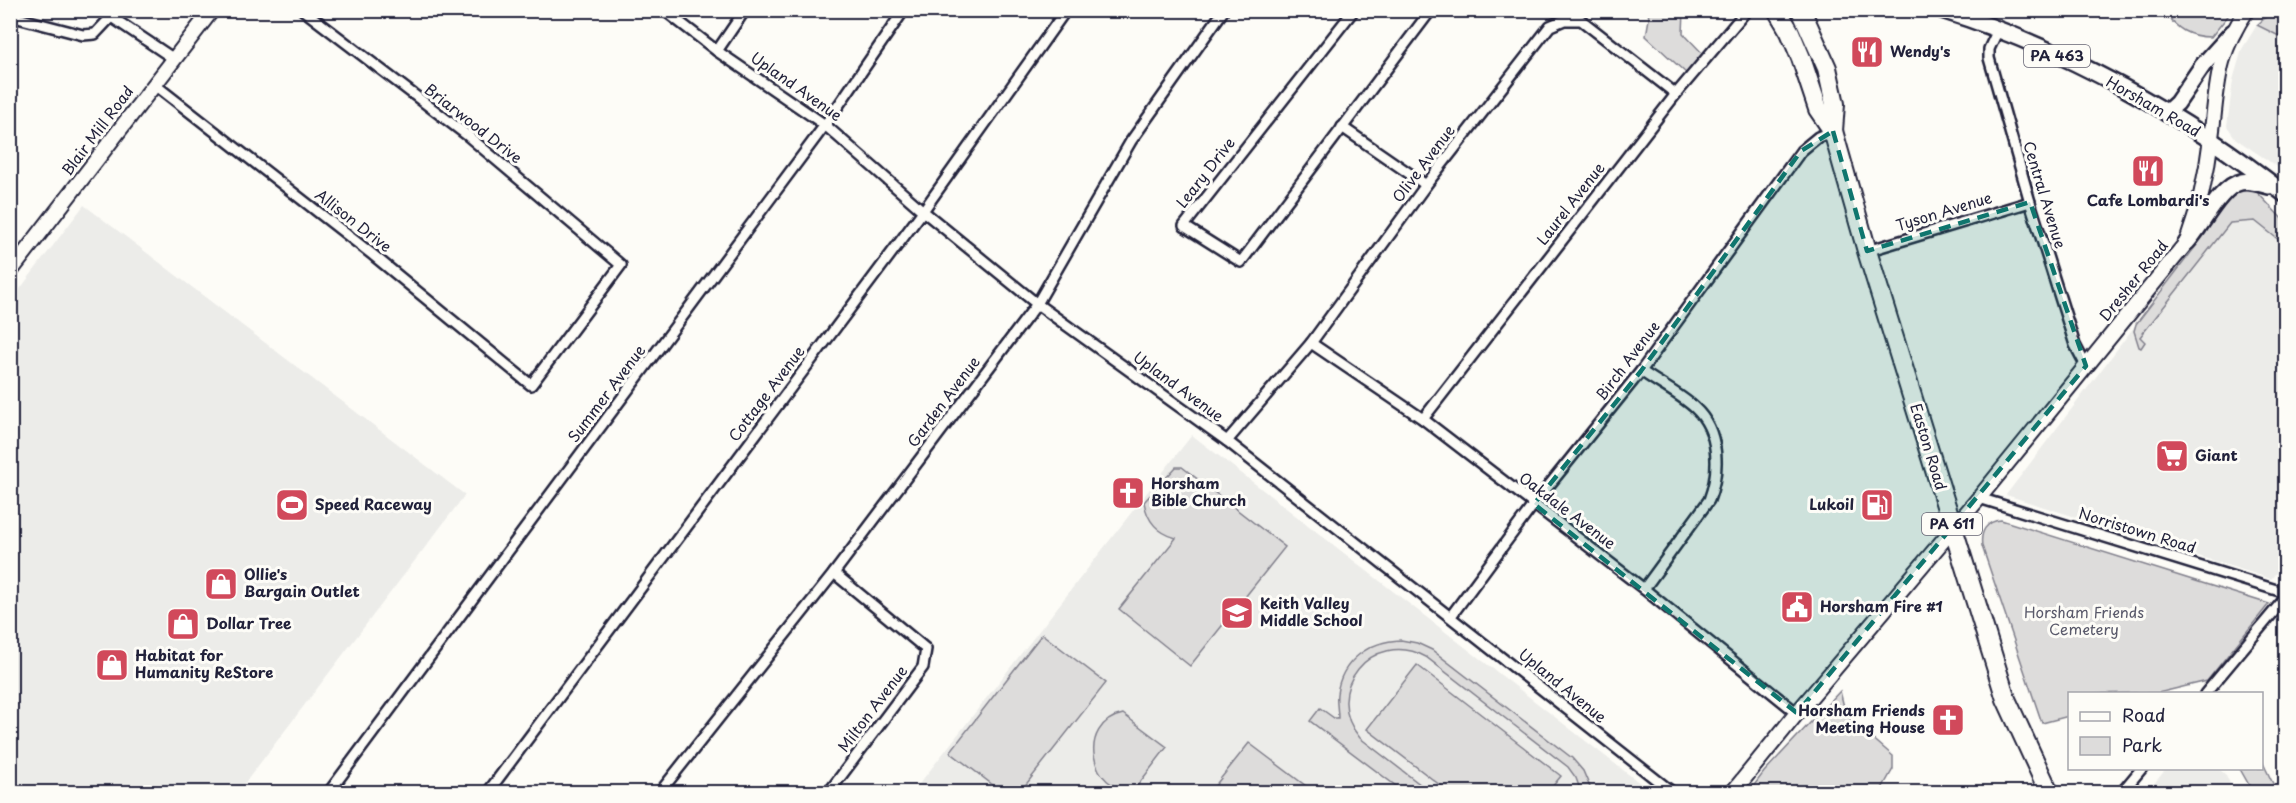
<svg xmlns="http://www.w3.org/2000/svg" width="2296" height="803" font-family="'Playpen Sans',sans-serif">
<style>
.built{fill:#ecece9}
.green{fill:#dddcdb;stroke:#807f8b;stroke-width:1.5}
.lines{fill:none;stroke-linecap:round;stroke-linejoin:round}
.street-casing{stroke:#22223b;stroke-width:14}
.secondary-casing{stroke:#22223b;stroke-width:18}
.primary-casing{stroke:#22223b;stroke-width:20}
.highway-casing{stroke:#22223b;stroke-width:22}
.street{stroke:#fdfcf7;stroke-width:9}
.secondary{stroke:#fdfcf7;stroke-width:14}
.primary{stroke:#fdfcf7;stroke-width:15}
.highway{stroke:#fdfcf7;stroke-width:18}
.marked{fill:#0f766e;fill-opacity:0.2;stroke:#0f766e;stroke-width:4.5;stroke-dasharray:12 8;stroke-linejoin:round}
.labels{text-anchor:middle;stroke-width:6;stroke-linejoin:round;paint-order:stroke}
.shield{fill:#fdfcf7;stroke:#646373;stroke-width:1.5}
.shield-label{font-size:14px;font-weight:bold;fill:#22223b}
.poi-label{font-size:15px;font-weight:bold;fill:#22223b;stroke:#fdfcf7;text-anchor:start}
.street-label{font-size:15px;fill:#22223b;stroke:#fdfcf7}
.park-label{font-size:15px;fill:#5a5a6b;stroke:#fdfcf7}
</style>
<rect width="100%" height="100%" fill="#fdfcf7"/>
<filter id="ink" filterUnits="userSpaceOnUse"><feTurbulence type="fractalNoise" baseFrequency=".0167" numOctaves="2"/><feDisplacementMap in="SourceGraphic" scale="12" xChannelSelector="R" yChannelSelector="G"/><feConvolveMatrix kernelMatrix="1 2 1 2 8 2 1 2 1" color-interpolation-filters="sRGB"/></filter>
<g filter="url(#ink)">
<g class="built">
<polygon points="2257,25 2285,38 2285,172 2236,139 2227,126 2233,80 2242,49"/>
<polygon points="2234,196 2285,228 2285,563 2271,579 2006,495"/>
<polygon points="84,205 465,495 238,792 11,792 10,302"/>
<polygon points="1192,435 1650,791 1649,792 913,792"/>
<polygon points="2167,768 2219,769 2226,775 2234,792 2147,792"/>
</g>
<g class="green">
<polygon points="2274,10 2285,11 2285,39 2257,25"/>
<polygon points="1648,11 1684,11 1683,33 1704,55 1687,74 1646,36 1649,19"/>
<path d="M2163,11H2232L2211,37C2188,37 2177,29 2163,11Z"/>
<polygon points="2246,188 2255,190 2285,222 2285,245 2255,221 2230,223 2140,337 2145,342 2141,348 2139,347 2134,331 2136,324 2206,233 2211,219 2231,193"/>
<path d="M1176,467H1182L1285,547L1190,666L1119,609L1176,538C1158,533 1147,521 1144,502Z"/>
<path d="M2001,520L2269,604L2207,681L2158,693L2070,694L2069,716L2042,723L1982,546C1980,532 1986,521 2001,520Z"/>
<polygon points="1042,634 1106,683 1020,792 1002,792 950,752"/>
<path d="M1401,640L1417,643L1432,650L1572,758L1583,771L1592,792H1581L1576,778L1568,767L1426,657C1373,628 1320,691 1360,738L1430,792H1404L1310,721L1320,708L1334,718H1338C1338,710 1336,702 1337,694C1341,661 1369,641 1401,640Z"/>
<polygon points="1417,665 1561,776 1548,792 1449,792 1367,729"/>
<polygon points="1840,691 1846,715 1893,756 1893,769 1880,792 1749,792 1764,772"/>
<path d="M1123,714L1167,747L1134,790C1090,793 1076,724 1123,714Z"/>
<polygon points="1249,743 1314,792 1210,792"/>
<polygon points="2262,761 2277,792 2253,792 2240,769 2262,768"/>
</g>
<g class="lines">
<defs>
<g id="street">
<polyline points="101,10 174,59"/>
<polyline points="664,10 717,51 825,125 923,211 1037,304 1227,441 1672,792"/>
<polyline points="1354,10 1184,226 1241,262 1431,10"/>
<polyline points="10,16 83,35 95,34 111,17"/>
<polyline points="1998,30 1989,49 1989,58 2030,202 2075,345 2086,366"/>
<polyline points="717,51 745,10"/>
<polyline points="154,84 373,255 531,385 621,265 468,136 303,10"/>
<polyline points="1342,127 1426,185"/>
<polyline points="1867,251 2030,202"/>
<polyline points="1311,343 1423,419 1644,589 1797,713"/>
<path d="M1641,371C1658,383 1680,394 1695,408C1720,431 1720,471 1709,500L1644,589"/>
<polyline points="1423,419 1676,94 1747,10"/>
<polyline points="1227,441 1311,343 1426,185 1550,26 1564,20 1581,20 1676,94"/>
<polyline points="1979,498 2286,593"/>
<polyline points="1451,616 1534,504 1641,371 1801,151 1818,137 1833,131"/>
<polyline points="2205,694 2286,597"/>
<polyline points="329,792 825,125 904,10"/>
<polyline points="488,792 923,211 1066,10"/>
<polyline points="660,792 834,573 1037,304 1131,141 1224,10"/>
<polyline points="829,792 923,667 926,649 834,573"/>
<polyline points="2122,792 2142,768"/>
</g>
<g id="secondary">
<polyline points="10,272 212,10"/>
<path d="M1733,792L1797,713L1979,498L2187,242C2199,209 2207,172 2211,138C2218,85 2215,57 2247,10"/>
</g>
<g id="primary">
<path d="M1942,10C2064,48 2187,116 2286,195"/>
<polyline points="2166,113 2177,103 2203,65 2233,32"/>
<path d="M2187,242C2202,226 2220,186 2241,182C2250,180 2261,184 2269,186"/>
</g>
<g id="highway">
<polyline points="1777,10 1790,32 1801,58 1818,109 1833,131 1867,251 2006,699 2049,792"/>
<polyline points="1801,10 1827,68 1835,104 1833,131"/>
</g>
</defs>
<use href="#street" class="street-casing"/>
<use href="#secondary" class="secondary-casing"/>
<use href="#primary" class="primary-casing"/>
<use href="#highway" class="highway-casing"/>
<use href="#street" class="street"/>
<use href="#secondary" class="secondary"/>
<use href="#primary" class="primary"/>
<use href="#highway" class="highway"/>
</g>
</g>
<path class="marked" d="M1833,131L1867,251L2030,202L2086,366L1797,713L1534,504L1641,371L1801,151Z"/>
<defs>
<symbol id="restaurant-square" viewBox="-11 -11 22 22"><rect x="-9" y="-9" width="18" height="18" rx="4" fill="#d1495b" stroke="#fdfcf7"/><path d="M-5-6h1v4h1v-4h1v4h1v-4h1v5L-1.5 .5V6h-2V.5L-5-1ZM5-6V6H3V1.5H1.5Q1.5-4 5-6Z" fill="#fff"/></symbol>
<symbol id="supermarket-square" viewBox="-11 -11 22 22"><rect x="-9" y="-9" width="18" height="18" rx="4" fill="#d1495b" stroke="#fdfcf7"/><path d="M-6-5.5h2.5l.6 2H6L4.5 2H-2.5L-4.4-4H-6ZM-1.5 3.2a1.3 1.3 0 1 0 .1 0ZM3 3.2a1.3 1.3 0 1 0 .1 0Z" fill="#fff"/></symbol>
<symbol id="church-square" viewBox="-11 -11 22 22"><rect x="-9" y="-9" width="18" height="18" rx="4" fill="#d1495b" stroke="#fdfcf7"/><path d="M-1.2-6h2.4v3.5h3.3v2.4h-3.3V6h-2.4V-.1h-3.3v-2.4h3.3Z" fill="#fff"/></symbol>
<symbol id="stadium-square" viewBox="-11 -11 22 22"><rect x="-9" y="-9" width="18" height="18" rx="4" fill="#d1495b" stroke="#fdfcf7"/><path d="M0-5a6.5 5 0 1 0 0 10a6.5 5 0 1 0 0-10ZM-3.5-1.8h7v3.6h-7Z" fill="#fff"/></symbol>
<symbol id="fuel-square" viewBox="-11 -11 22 22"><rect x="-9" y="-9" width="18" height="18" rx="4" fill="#d1495b" stroke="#fdfcf7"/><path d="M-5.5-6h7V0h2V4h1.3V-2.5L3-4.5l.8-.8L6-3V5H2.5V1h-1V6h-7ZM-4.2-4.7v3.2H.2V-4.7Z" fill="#fff"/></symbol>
<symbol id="shop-square" viewBox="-11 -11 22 22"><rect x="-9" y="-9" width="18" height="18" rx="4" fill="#d1495b" stroke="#fdfcf7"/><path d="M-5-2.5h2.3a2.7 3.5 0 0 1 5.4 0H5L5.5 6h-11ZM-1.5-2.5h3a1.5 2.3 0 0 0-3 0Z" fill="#fff"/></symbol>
<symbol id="civic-square" viewBox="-11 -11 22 22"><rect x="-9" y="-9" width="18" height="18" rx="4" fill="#d1495b" stroke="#fdfcf7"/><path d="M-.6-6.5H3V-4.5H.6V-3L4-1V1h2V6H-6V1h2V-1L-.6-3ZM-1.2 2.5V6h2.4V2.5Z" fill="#fff"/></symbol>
<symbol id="school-square" viewBox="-11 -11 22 22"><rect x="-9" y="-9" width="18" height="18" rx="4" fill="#d1495b" stroke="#fdfcf7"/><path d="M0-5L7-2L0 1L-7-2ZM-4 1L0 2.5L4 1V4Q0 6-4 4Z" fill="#fff"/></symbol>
</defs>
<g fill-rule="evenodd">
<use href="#restaurant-square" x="1848" y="33" width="38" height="38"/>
<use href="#restaurant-square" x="2129" y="152" width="38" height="38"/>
<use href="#supermarket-square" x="2153" y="437" width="38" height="38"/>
<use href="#church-square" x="1109" y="474" width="38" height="38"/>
<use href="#stadium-square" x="273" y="486" width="38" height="38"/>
<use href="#fuel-square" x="1858" y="486" width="38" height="38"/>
<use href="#shop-square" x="202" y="565" width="38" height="38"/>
<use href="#civic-square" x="1778" y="588" width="38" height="38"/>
<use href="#school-square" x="1218" y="594" width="38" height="38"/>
<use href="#shop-square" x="164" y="605" width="38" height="38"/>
<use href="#shop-square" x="93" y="646" width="38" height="38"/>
<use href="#church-square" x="1929" y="701" width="38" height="38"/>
</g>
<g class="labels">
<g class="shield">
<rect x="2024" y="45" width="66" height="22" rx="4.5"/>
<rect x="1922" y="513" width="60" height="22" rx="4.5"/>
</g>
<g class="shield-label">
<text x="2057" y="61">PA 463</text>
<text x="1952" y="529">PA 611</text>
</g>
<g class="poi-label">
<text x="1890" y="57">Wendy's</text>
<text x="2148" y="206" text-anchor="middle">Cafe Lombardi's</text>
<text x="2195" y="461">Giant</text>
<text x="1151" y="489">Horsham<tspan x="1151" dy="17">Bible Church</tspan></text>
<text x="315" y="510">Speed Raceway</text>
<text x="1854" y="510" text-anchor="end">Lukoil</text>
<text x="244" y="580">Ollie's<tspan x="244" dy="17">Bargain Outlet</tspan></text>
<text x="1260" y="609">Keith Valley<tspan x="1260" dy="17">Middle School</tspan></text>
<text x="1820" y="612">Horsham Fire #1</text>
<text x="206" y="629">Dollar Tree</text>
<text x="135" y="661">Habitat for<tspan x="135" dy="17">Humanity ReStore</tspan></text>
<text x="1925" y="716" text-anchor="end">Horsham Friends<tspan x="1925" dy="17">Meeting House</tspan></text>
</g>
<g class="street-label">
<text transform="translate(796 87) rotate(35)" y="5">Upland Avenue</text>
<text transform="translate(2153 107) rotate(30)" y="5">Horsham Road</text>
<text transform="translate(473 124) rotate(38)" y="5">Briarwood Drive</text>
<text transform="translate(98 131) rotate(-53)" y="5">Blair Mill Road</text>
<text transform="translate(1424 164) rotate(-53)" y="5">Olive Avenue</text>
<text transform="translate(1206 173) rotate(-52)" y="5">Leary Drive</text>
<text transform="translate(2044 195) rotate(73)" y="5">Central Avenue</text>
<text transform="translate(1571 204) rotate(-52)" y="5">Laurel Avenue</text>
<text transform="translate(1944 212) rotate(-17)" y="5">Tyson Avenue</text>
<text transform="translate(353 221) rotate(38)" y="5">Allison Drive</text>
<text transform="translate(2134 281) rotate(-51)" y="5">Dresher Road</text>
<text transform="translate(1628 361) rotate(-53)" y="5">Birch Avenue</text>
<text transform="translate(1178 387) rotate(36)" y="5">Upland Avenue</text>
<text transform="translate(607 394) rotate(-53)" y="5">Summer Avenue</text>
<text transform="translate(767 394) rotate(-53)" y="5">Cottage Avenue</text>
<text transform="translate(944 402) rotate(-53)" y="5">Garden Avenue</text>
<text transform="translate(1928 447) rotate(73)" y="5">Easton Road</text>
<text transform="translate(1567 511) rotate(37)" y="5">Oakdale Avenue</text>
<text transform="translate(2137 531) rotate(17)" y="5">Norristown Road</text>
<text transform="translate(1562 686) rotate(39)" y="5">Upland Avenue</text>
<text transform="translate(873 709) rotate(-53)" y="5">Milton Avenue</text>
</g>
<g class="park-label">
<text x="2084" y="618">Horsham Friends<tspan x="2084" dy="17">Cemetery</tspan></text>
</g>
</g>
<rect width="2296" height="803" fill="none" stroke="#fdfcf7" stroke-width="36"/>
<rect x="18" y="18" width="2260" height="767" fill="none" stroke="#22223b" stroke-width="2" filter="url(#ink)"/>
<rect x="2068" y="692" width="195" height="78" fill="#fdfcf7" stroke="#a5a5ac" stroke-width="1.5"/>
<rect x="2080" y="712" width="30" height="9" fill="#fdfcf7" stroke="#a5a5ac" stroke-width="1.5"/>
<text x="2122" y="722" font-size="18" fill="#22223b">Road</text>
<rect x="2080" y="737" width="30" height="18" fill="#dddcdb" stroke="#a5a5ac" stroke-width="1.5"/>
<text x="2122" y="752" font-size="18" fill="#22223b">Park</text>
</svg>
